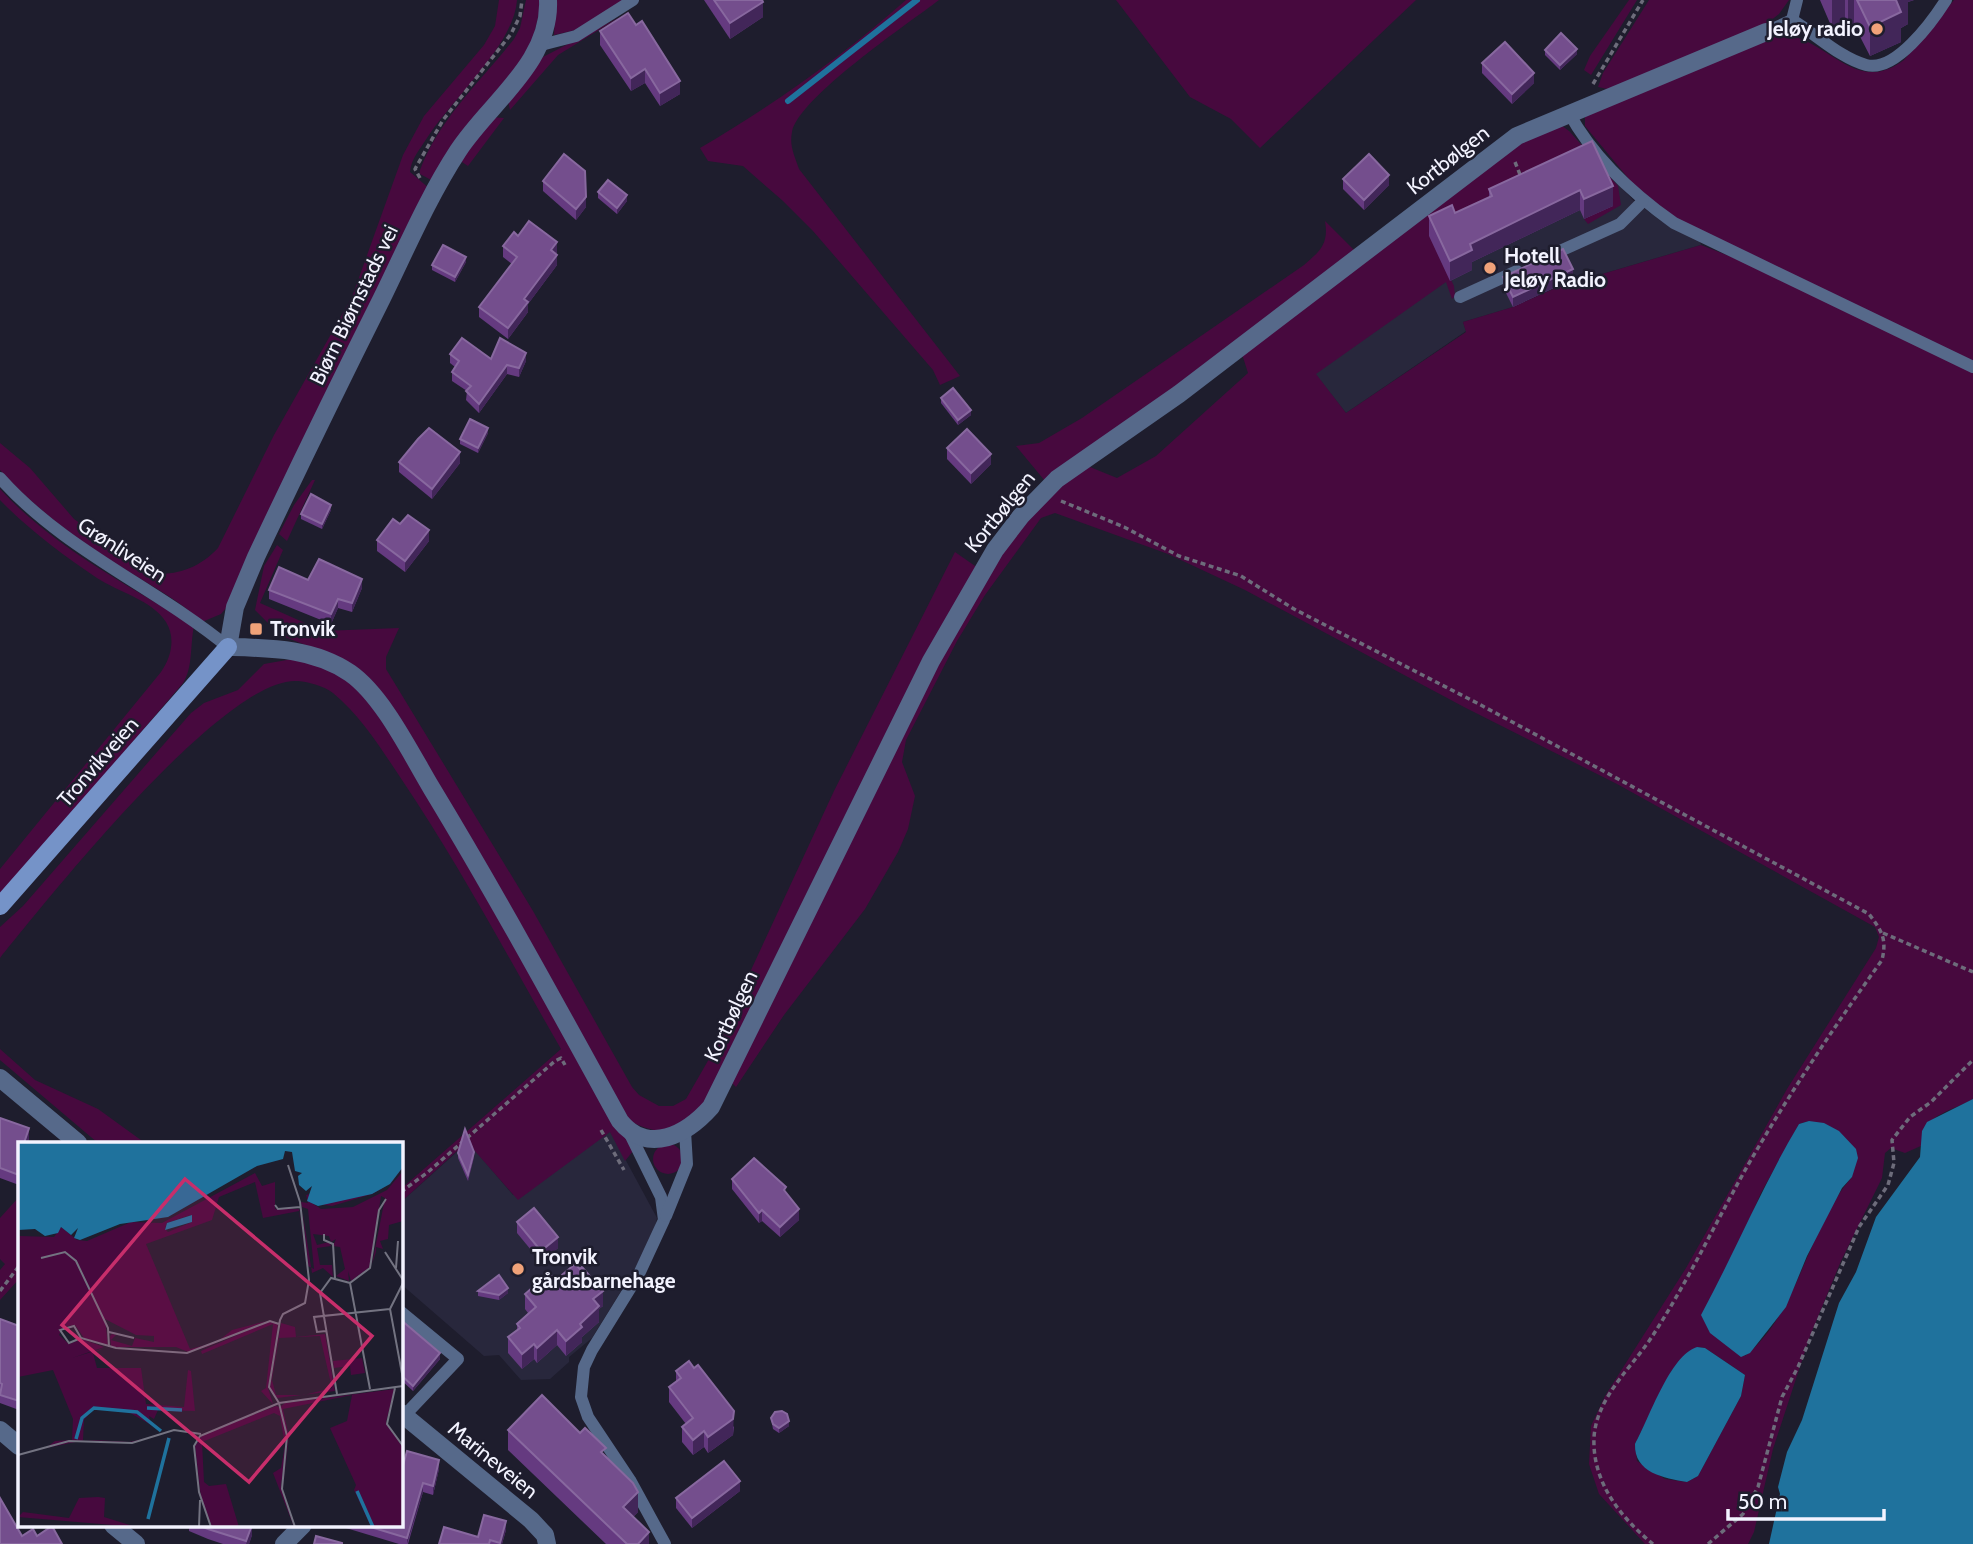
<svg xmlns="http://www.w3.org/2000/svg" width="1973" height="1544" font-family="Cabin,sans-serif">
<style>
.built{fill:#28273c}
.green{fill:#47093e;fill-rule:evenodd}
.water{fill:#1f729d}
.lines{fill:none;stroke-linecap:round;stroke-linejoin:round}
.stream{stroke:#1f729d;stroke-width:6}
.path{stroke:#6d6c7b;stroke-width:3.5;stroke-dasharray:5 3.5;stroke-linecap:butt}
.lane{stroke:#56698a;stroke-width:12}
.street{stroke:#56698a;stroke-width:18}
.secondary{stroke:#7593c8;stroke-width:18}
.wall{fill:#653a80}
.shaded-wall{fill:#422659}
.building{fill:#744e8d;stroke:#88689f;stroke-width:2}
.poi-dot{fill:#f0a279;stroke:#1e1d2d;stroke-width:2.5}
.labels{text-anchor:middle;stroke-width:5;stroke-linejoin:round;paint-order:stroke}
.poi-label{font-size:21px;font-weight:bold;fill:#f3f3ff;stroke:#1e1d2d;text-anchor:start}
.street-label{font-size:21px;fill:#f3f3ff;stroke:#1e1d2d}
.inset-river{fill:none;stroke:#1f729d;stroke-width:3.5}
.inset-road{fill:none;stroke:#737381;stroke-width:2}
.view{fill:#c72e6b;fill-opacity:0.15;stroke:#c72e6b;stroke-width:3.5}
.inset-edge{fill:none;stroke:#f3f3ff;stroke-width:3.5}
</style>
<rect width="100%" height="100%" fill="#1e1d2d"/>
<g class="built">
<polygon points="1569,131 1633,200 1661,221 1699,240 1701,245 1558,287 1513,307 1463,322 1466,331 1346,413 1316,375 1291,317"/>
<polygon points="610,1131 657,1218 654,1231 644,1254 592,1338 569,1357 569,1362 550,1379 521,1380 499,1355 484,1356 401,1284 401,1202 468,1142 513,1195"/>
</g>
<g class="green">
<path d="M499,0H517C514,45 452,99 427,138C420,149 411,159 410,172L430,189L226,608L221,614L202,622C180,601 152,586 126,570C80,541 36,510 0,470V443L30,468L74,519L151,574C179,575 199,568 218,548L274,435L352,297L403,155L424,116L484,45L495,26Z"/>
<path d="M526,0H542L531,48L433,181L420,174V170C439,119 481,81 514,39L520,28Z"/>
<polygon points="556,0 624,0 576,30 554,35"/>
<path d="M906,0H939C909,23 798,98 792,132C789,146 795,157 799,169L960,376L940,385L933,370L813,231L783,201L743,166L708,161L700,148C773,105 843,56 906,0Z"/>
<polygon points="1116,0 1416,0 1260,148 1231,119 1190,97"/>
<polygon points="1629,0 1637,0 1591,75 1584,70 1590,56"/>
<polygon points="1649,0 1789,0 1779,14 1761,28 1612,90 1598,87 1603,73"/>
<path d="M1954,0H1973V362L1678,220L1633,184L1585,126V115L1773,34C1826,31 1852,99 1904,60Z"/>
<polygon points="620,17 558,55 510,110 508,101 543,57"/>
<polygon points="491,117 504,118 468,166 459,160"/>
<path d="M1561,125L1569,131L1618,186L1621,205L1588,224L1584,219L1612,206L1592,162L1430,236L1454,286L1455,296L1452,299L1446,282L1316,374L1346,413L1466,332L1463,322L1513,307L1558,287L1701,245L1742,261L1973,371V1099C1955,1110 1917,1116 1923,1145L1905,1153L1891,1148L1885,1153L1882,1178L1841,1261L1810,1336L1773,1449L1754,1532L1748,1544H1645L1599,1494L1589,1464L1591,1426L1605,1396L1686,1268L1787,1089L1876,948L1879,937L1875,927L1617,784L1464,707L1245,590L1168,554L1055,513L1041,518L985,595L957,641L906,740L902,762L915,796L908,829L898,852L865,909L784,1015L736,1087L731,1082L975,591L1034,509L1085,465L1117,478L1156,456L1248,373L1242,354L1502,150ZM1809,1121L1852,1177C1806,1230 1801,1310 1745,1356L1736,1251L1761,1193L1799,1124ZM1697,1347L1705,1348L1745,1375L1741,1396L1698,1476L1687,1482L1665,1479L1637,1461L1635,1444L1672,1370Z"/>
<path d="M1325,221L1354,250L1286,310L1045,481L1016,446L1039,443L1082,418L1304,265C1320,251 1329,244 1325,221Z"/>
<polygon points="312,480 315,480 287,541 279,534 294,505"/>
<path d="M0,489C54,548 127,584 194,626C190,645 193,668 183,683L0,897V869L161,672C171,658 176,638 166,622C152,600 118,592 97,578C64,556 28,529 0,500Z"/>
<path d="M277,545L283,550L260,603L323,631L399,628L386,657V669L533,911L632,1087L639,1095L659,1106H673L686,1099L713,1052L834,791L955,552L978,568L711,1098C681,1127 669,1142 628,1120L398,723L321,651L272,632L273,628L255,610L264,566Z"/>
<path d="M298,658C351,674 361,690 391,734L633,1151L625,1161L610,1132L518,1200L467,1142L401,1202V1189L561,1049C509,959 460,866 402,780C382,750 361,716 333,693C324,686 309,682 298,681C225,675 47,900 0,958V927L23,906L191,713L204,703L238,690L264,664Z"/>
<polygon points="0,1049 35,1080 98,1109 145,1143 98,1143 0,1060"/>
<circle cx="668" cy="1159" r="15"/>
<polygon points="19,1197 19,1279 0,1300 0,1270 5,1264 0,1259 0,1218"/>
</g>
<g class="water">
<polygon points="1973,1099 1973,1544 1769,1544 1780,1494 1778,1487 1787,1452 1802,1420 1839,1303 1856,1272 1876,1217 1920,1157 1922,1131 1927,1122"/>
<path d="M1809,1121L1824,1123L1839,1131L1856,1149L1858,1158L1852,1177L1842,1188L1807,1256L1786,1307L1750,1353L1741,1357L1710,1333L1701,1315C1735,1252 1762,1186 1799,1124Z"/>
<path d="M1697,1347L1705,1348L1745,1375L1741,1396L1698,1476L1687,1482C1664,1478 1634,1473 1635,1444C1649,1419 1670,1355 1697,1347Z"/>
</g>
<g class="lines">
<polyline class="stream" points="788,101 917,0"/>
<g class="path">
<polyline points="1593,84 1643,0"/>
<polyline points="1515,162 1521,177"/>
<polyline points="420,178 415,169 443,120 511,34 520,16 522,0"/>
<path d="M1061,501L1124,527L1179,556L1241,576L1294,609L1477,703L1869,914C1882,931 1887,939 1882,960C1834,1027 1789,1094 1748,1165C1717,1220 1689,1279 1655,1332C1635,1365 1597,1395 1594,1437C1592,1482 1620,1517 1653,1544"/>
<polyline points="1883,933 1973,972"/>
<polyline points="601,1130 624,1170"/>
<polyline points="401,1192 428,1172 555,1061 561,1058 565,1065"/>
<polyline points="0,1291 19,1266"/>
<polyline points="1708,1544 1743,1514 1758,1487 1782,1397 1798,1367 1859,1227 1888,1185 1894,1163 1892,1140 1910,1117 1931,1102 1973,1060"/>
</g>
<g class="lane">
<path d="M1792,20C1816,34 1840,58 1866,65C1895,73 1932,22 1946,0"/>
<polyline points="1792,20 1797,0"/>
<polyline points="1766,32 1792,20"/>
<polyline points="541,45 576,36 633,0"/>
<path d="M1569,113C1593,157 1633,194 1674,223L1973,367"/>
<polyline points="1549,256 1620,224 1643,201"/>
<polyline points="1460,297 1517,271"/>
<path d="M0,478C64,550 155,587 228,647"/>
<polyline points="630,1134 661,1197 664,1220 639,1274 592,1350 584,1367 581,1397 588,1417 630,1480 665,1544"/>
<polyline points="666,1216 687,1164 685,1131"/>
<polyline points="401,1312 458,1359 404,1416"/>
</g>
<g class="street">
<path d="M548,0C551,63 489,103 458,151C428,197 406,249 382,298C339,384 297,470 256,557L235,607L228,647C270,648 313,648 350,673C383,696 411,754 432,789C498,898 559,1010 620,1121C648,1156 687,1134 711,1107L931,661L995,550L1021,516L1057,479L1179,394L1517,136L1766,32"/>
<polyline points="0,1078 78,1143"/>
<polyline points="401,1413 531,1520 545,1535 547,1544"/>
<polyline points="0,1430 19,1446"/>
<polyline points="113,1525 136,1544"/>
<polyline points="284,1544 303,1525"/>
</g>
<polyline class="secondary" points="0,906 228,647"/>
</g>
<g class="wall">
<polygon points="704,0 762,0 763,17 730,39"/>
<polygon points="1820,0 1914,0 1908,2 1908,24 1901,28 1901,42 1870,56 1854,25 1848,27 1845,22 1832,28"/>
<polygon points="600,31 680,94 660,106 645,83 631,91 600,45"/>
<polygon points="1545,50 1577,54 1560,70 1545,55"/>
<polygon points="1482,63 1534,83 1512,104 1482,73"/>
<polygon points="1592,141 1613,206 1584,219 1580,210 1472,262 1472,270 1450,281 1429,236 1429,216 1455,213 1489,197 1489,189"/>
<polygon points="1343,179 1389,185 1364,210 1343,189"/>
<polygon points="543,181 586,207 576,220 543,191"/>
<polygon points="598,192 627,201 617,214 598,198"/>
<polygon points="518,236 557,252 556,254 557,265 528,304 528,312 508,339 479,317 479,307 512,264 503,257 503,246"/>
<polygon points="466,262 455,282 432,270 432,265"/>
<polygon points="1503,277 1573,279 1513,307 1503,287"/>
<polygon points="450,354 491,359 526,361 519,377 507,374 479,413 466,400 467,391 452,381 452,372 455,367 450,363"/>
<polygon points="941,398 971,415 958,425 941,403"/>
<polygon points="488,433 478,453 460,444 460,439"/>
<polygon points="947,448 991,464 971,484 947,459"/>
<polygon points="399,462 460,463 432,499 399,472"/>
<polygon points="331,510 322,529 301,519 301,514"/>
<polygon points="400,524 429,541 405,572 377,551 377,540"/>
<polygon points="308,580 362,588 352,612 338,608 331,624 269,599 269,590"/>
<polygon points="0,1118 29,1138 28,1143 19,1143 19,1185 0,1178"/>
<polygon points="458,1153 474,1157 468,1181 458,1158"/>
<polygon points="732,1179 786,1193 799,1220 780,1237 762,1221 759,1223 732,1189"/>
<polygon points="517,1222 558,1248 541,1262 517,1233"/>
<polygon points="556,1280 603,1306 599,1309 599,1322 582,1337 582,1342 566,1356 557,1345 537,1363 534,1359 522,1369 508,1353 508,1337 517,1330 517,1324 528,1313 525,1309 525,1294"/>
<polygon points="478,1291 508,1293 499,1300 478,1296"/>
<polygon points="0,1319 19,1326 19,1410 0,1403"/>
<polygon points="401,1320 440,1359 413,1391 401,1380"/>
<polygon points="676,1371 734,1427 733,1435 708,1453 704,1447 693,1455 682,1442 682,1427 686,1424 669,1402 669,1387 676,1382"/>
<polygon points="771,1418 789,1426 779,1433 773,1429"/>
<polygon points="508,1430 606,1457 638,1512 633,1517 649,1544 606,1544 508,1450"/>
<polygon points="439,1469 433,1495 423,1492 408,1544 399,1544 346,1528 346,1525 401,1525 401,1473"/>
<polygon points="740,1491 692,1528 676,1508 676,1498"/>
<polygon points="186,1525 252,1525 252,1535 249,1544 223,1544 208,1539 189,1531 189,1527 186,1526"/>
<polygon points="506,1530 502,1544 439,1544 478,1537"/>
</g>
<g class="shaded-wall">
<polygon points="1832,0 1845,0 1845,22 1832,28"/>
<polygon points="1848,0 1854,0 1854,25 1848,27"/>
<polygon points="1896,0 1914,0 1908,2 1908,24 1901,28 1901,42 1870,56 1870,27"/>
<polygon points="763,2 763,17 730,39 730,23"/>
<polygon points="1577,49 1577,54 1560,70 1560,65"/>
<polygon points="645,69 645,83 631,91 631,78"/>
<polygon points="1534,73 1534,83 1512,104 1512,94"/>
<polygon points="680,81 680,94 660,106 660,93"/>
<polygon points="1389,175 1389,185 1364,210 1364,200"/>
<polygon points="1613,186 1613,206 1584,219 1584,199"/>
<polygon points="1580,190 1580,210 1472,262 1472,270 1450,281 1450,261 1470,244"/>
<polygon points="627,195 627,201 617,214 617,208"/>
<polygon points="586,197 586,207 576,220 576,209"/>
<polygon points="557,242 557,252 551,260 551,250"/>
<polygon points="557,255 557,265 528,304 528,312 508,339 508,328 524,299"/>
<polygon points="466,257 466,262 455,282 455,277"/>
<polygon points="1573,269 1573,279 1513,307 1513,297"/>
<polygon points="526,353 526,361 519,377 519,368"/>
<polygon points="507,365 507,374 479,413 479,404"/>
<polygon points="971,410 971,415 958,425 958,420"/>
<polygon points="488,428 488,433 478,453 478,448"/>
<polygon points="460,452 460,463 432,499 432,489"/>
<polygon points="991,454 991,464 971,484 971,473"/>
<polygon points="331,505 331,510 322,529 322,524"/>
<polygon points="429,530 429,541 405,572 405,561"/>
<polygon points="362,579 362,588 352,612 352,603"/>
<polygon points="338,599 338,608 331,624 331,614"/>
<polygon points="29,1128 29,1138 28,1143 24,1143"/>
<polygon points="474,1152 474,1157 468,1181 468,1175"/>
<polygon points="799,1209 799,1220 780,1237 780,1227"/>
<polygon points="762,1210 762,1221 759,1223 759,1213"/>
<polygon points="558,1237 558,1248 541,1262 541,1251"/>
<polygon points="508,1288 508,1293 499,1300 499,1295"/>
<polygon points="603,1291 603,1306 599,1309 599,1322 582,1337 582,1342 566,1356 566,1341 580,1324 593,1299"/>
<polygon points="557,1330 557,1345 537,1363 537,1348"/>
<polygon points="534,1344 534,1359 522,1369 522,1354"/>
<polygon points="440,1353 440,1359 413,1391 413,1386"/>
<polygon points="734,1411 733,1435 708,1453 708,1437"/>
<polygon points="789,1421 789,1426 779,1433 779,1428"/>
<polygon points="704,1431 704,1447 693,1455 693,1440"/>
<polygon points="439,1460 439,1469 433,1495 433,1486"/>
<polygon points="740,1481 740,1491 692,1528 692,1518"/>
<polygon points="423,1483 423,1492 407,1544 407,1538"/>
<polygon points="638,1492 638,1512 623,1527 623,1507"/>
<polygon points="506,1521 506,1530 502,1544 500,1544"/>
<polygon points="252,1525 252,1535 249,1544 246,1544"/>
<polygon points="649,1532 649,1544 638,1544"/>
</g>
<g class="building">
<polygon points="714,0 762,0 763,2 730,23"/>
<polygon points="1857,0 1896,0 1901,12 1870,27"/>
<polygon points="628,13 636,25 642,21 680,81 660,93 645,69 631,78 600,31"/>
<polygon points="1561,33 1577,49 1560,65 1545,50"/>
<polygon points="1505,42 1534,73 1512,94 1482,63"/>
<polygon points="1592,141 1613,186 1584,199 1580,190 1470,244 1472,250 1450,261 1429,216 1452,205 1455,213 1492,196 1489,189"/>
<polygon points="564,154 585,171 586,197 576,209 543,181"/>
<polygon points="1369,154 1389,175 1364,200 1343,179"/>
<polygon points="608,180 627,195 617,208 598,192"/>
<polygon points="529,221 557,242 551,250 557,255 524,299 528,302 508,328 479,307 517,257 503,246 514,232 518,236"/>
<polygon points="443,245 466,257 455,277 432,265"/>
<polygon points="1563,249 1573,269 1513,297 1503,277"/>
<polygon points="462,338 491,359 500,338 526,353 519,368 507,365 479,404 466,391 471,386 452,372 459,361 450,354"/>
<polygon points="953,388 971,410 958,420 941,398"/>
<polygon points="470,419 488,428 478,448 460,439"/>
<polygon points="429,428 460,452 432,489 399,462 418,439"/>
<polygon points="967,429 991,454 971,473 947,448"/>
<polygon points="311,494 331,505 322,524 301,514"/>
<polygon points="408,515 429,530 405,561 377,540 393,519 400,524"/>
<polygon points="319,559 362,579 352,603 338,599 331,614 269,590 279,567 308,580"/>
<polygon points="0,1118 29,1128 24,1143 19,1143 19,1175 0,1168"/>
<polygon points="465,1129 474,1152 468,1175 458,1153"/>
<polygon points="754,1158 786,1187 784,1190 799,1209 780,1227 762,1210 759,1213 732,1179"/>
<polygon points="534,1208 558,1237 541,1251 517,1222"/>
<polygon points="575,1264 580,1269 582,1267 603,1291 593,1299 599,1306 580,1324 582,1327 566,1341 557,1330 537,1348 534,1344 522,1354 508,1337 520,1328 517,1324 536,1307 525,1294 549,1273 556,1280"/>
<polygon points="499,1275 508,1288 499,1295 478,1291"/>
<polygon points="0,1319 19,1326 19,1401 0,1395 2,1384 0,1383"/>
<polygon points="401,1320 440,1353 413,1386 401,1375"/>
<polygon points="689,1361 694,1368 698,1365 734,1411 733,1419 708,1437 704,1431 693,1440 682,1427 693,1418 669,1387 681,1378 676,1371"/>
<polygon points="542,1395 580,1433 585,1428 606,1448 601,1452 633,1483 638,1492 623,1507 649,1532 638,1544 627,1544 508,1430"/>
<polygon points="782,1411 787,1414 789,1421 779,1428 773,1424 771,1418 775,1412"/>
<polygon points="407,1451 439,1460 433,1486 423,1483 407,1538 364,1525 401,1525 401,1473"/>
<polygon points="724,1461 740,1481 692,1518 676,1498"/>
<polygon points="0,1498 22,1536 33,1529 37,1536 52,1526 62,1544 0,1544"/>
<polygon points="484,1515 506,1521 500,1543 490,1540 489,1544 439,1544 444,1527 478,1537"/>
<polygon points="198,1525 252,1525 246,1541 208,1529"/>
<polygon points="316,1536 342,1543 342,1544 314,1544"/>
</g>
<g class="poi-dot">
<circle cx="1877" cy="29" r="7"/>
<circle cx="1490" cy="268" r="7"/>
<rect x="249" y="622" width="14" height="14" rx="3.5"/>
<circle cx="518" cy="1269" r="7"/>
</g>
<g class="labels">
<g class="poi-label">
<text x="1863" y="36" text-anchor="end">Jeløy radio</text>
<text x="1504" y="263">Hotell<tspan x="1504" dy="24">Jeløy Radio</tspan></text>
<text x="270" y="636">Tronvik</text>
<text x="532" y="1264">Tronvik<tspan x="532" dy="24">gårdsbarnehage</tspan></text>
</g>
<g class="street-label">
<text transform="translate(1448 160) rotate(-38)" y="7">Kortbølgen</text>
<text transform="translate(354 305) rotate(-64)" y="7">Biørn Biørnstads vei</text>
<text transform="translate(1000 512) rotate(-51)" y="7">Kortbølgen</text>
<text transform="translate(122 550) rotate(33)" y="7">Grønliveien</text>
<text transform="translate(98 762) rotate(-49)" y="7">Tronvikveien</text>
<text transform="translate(731 1016) rotate(-65)" y="7">Kortbølgen</text>
<text transform="translate(493 1460) rotate(39)" y="7">Marineveien</text>
</g>
</g>
<g transform="translate(18 1142)">
<rect width="385" height="385" fill="#1e1d2d"/>
<path d="M385,25L373,41L354,52L314,64L294,61L303,67L335,65L369,48L385,29V79L371,83L370,97L362,99L365,107L358,105V110L354,122L367,56L363,54L352,125L333,139L330,129L331,139L318,134L327,127L322,105L315,104L318,97L313,100L311,94L295,92L299,103L311,100L313,104L299,106L302,123H314L315,135L305,126L294,131L283,60L290,61L288,53ZM284,65L290,67L296,127L290,124ZM237,31L244,44L257,40V67H281L290,135L281,69L245,76L237,40L201,55L194,78L128,102L172,207L199,200L214,188L248,179L189,205L170,210L158,205H93L92,194L94,192L98,193L93,198L114,204L117,196L136,200V194L118,193L87,177L90,203L66,196L57,183L45,185L41,193L51,202L64,197L86,205L54,216L86,206L75,211L79,226H123L128,262L166,265L170,228L173,229L177,269L140,268L136,277L131,274L133,283L107,268L75,267L66,278L65,298H77L111,300L139,294L116,300H100L67,298L28,306L37,299L54,298L55,277L35,228L0,235L1,94L36,95L43,85L59,98L69,99L113,80L144,81ZM173,73L174,80L150,90L147,87L149,81ZM251,179L260,182L250,246L255,262L243,249L248,246L255,182L184,212L183,209ZM263,181L277,185L278,195L307,192L317,249L259,256L252,246ZM302,194L314,246L286,253H258L254,238L261,196ZM344,216L347,231L333,233L332,224L316,226L315,219ZM377,247L368,280L385,306V385H353L336,348L338,343L312,286L329,279L334,253L265,267L271,295L265,346L270,297L262,265L267,261ZM258,264L261,265L267,287L268,307L263,344L276,385L255,331L263,326L267,303L262,274L256,271L184,300L186,340L191,344L208,342L221,385H194L183,356L177,304L184,293ZM80,355L87,356L86,375L118,385L0,375L5,370L51,376L61,356Z" fill="#47093e" fill-rule="evenodd"/>
<path d="M0,0H385V25L372,42L354,52L300,64L289,59L294,44L288,49L281,43L280,34L284,31L277,29L274,10L267,9L265,17L239,24L150,75L102,82L62,98L56,96L60,86L53,93L43,85L40,91L27,94L17,87L0,88ZM174,73V80L147,88L149,81Z" fill="#1f729d"/>
<path class="inset-river" d="M129,266L164,268M58,297L64,276L76,266L119,270L143,289M339,349L355,385M130,377L151,296"/>
<path class="inset-road" d="M257,63L260,67L282,65M306,92V98L315,102L317,136M367,110L385,138M23,116L47,110L58,119L90,186L91,205M378,126L380,99M385,141L372,167L385,237M308,189L299,190L296,175L372,167M91,190L116,196M63,196L51,201L42,188L56,184L63,196L98,206L169,211L252,179L261,182M377,246L369,282L385,304M352,247L332,141L352,126L361,68L368,57M319,252L302,151L313,136L332,141M261,261L251,245L262,178L265,172L287,161L291,138L282,60L270,23M261,261L269,294L264,347L277,385M0,313L51,299L114,301L156,288L183,292M181,385L182,358M193,385L181,350L176,304L182,294L261,261L385,244"/>
<path class="view" d="M167,37L354,194L231,340L44,183Z"/>
<rect width="385" height="385" class="inset-edge"/>
</g>
<path d="M1728 1509v10h156v-10" fill="none" stroke="#f3f3ff" stroke-width="3.5"/>
<text x="1738" y="1509" font-size="21" fill="#f3f3ff" stroke="#1e1d2d" stroke-width="5" paint-order="stroke">50 m</text>
</svg>
